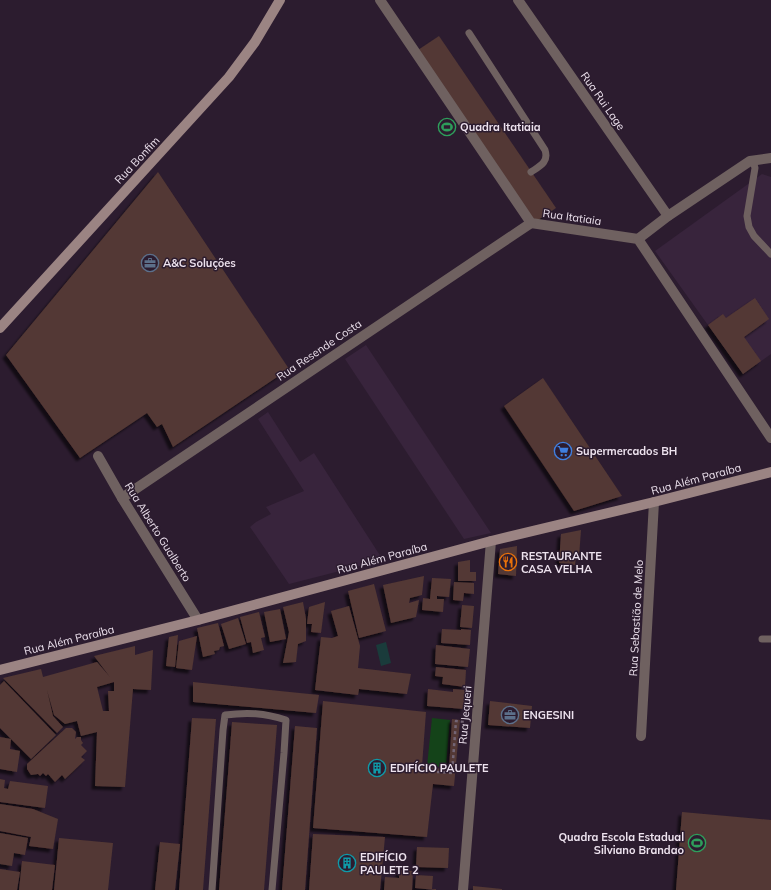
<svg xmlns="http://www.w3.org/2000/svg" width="771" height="890" font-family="Mulish,sans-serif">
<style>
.built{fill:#38243c}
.green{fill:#144319}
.water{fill:#1a3b3b}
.building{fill:#533834;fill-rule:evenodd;filter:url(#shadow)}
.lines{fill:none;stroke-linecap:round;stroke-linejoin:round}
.path{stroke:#736575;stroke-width:2.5;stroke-dasharray:3 3;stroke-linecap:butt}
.lane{stroke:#6f6160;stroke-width:7}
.street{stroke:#6f6160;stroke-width:10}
.secondary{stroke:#9b8483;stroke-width:10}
.labels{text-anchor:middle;stroke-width:3;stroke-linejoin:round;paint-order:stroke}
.street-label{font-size:11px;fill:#ede2ee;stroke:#2c1c2f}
.poi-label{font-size:11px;font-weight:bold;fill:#ede2ee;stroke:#2c1c2f;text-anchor:start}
</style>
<defs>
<filter id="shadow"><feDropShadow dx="-3.5" dy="3.5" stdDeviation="1" flood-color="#0009"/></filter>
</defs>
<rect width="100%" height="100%" fill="#2c1c2f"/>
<g class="built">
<polygon points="762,174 771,177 771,354 743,374 655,251"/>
<polygon points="366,345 491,533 464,539 345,359"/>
<polygon points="268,412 300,462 314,453 383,560 289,584 250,527 256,522 271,514 266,507 304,491 258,419"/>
</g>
<polygon class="green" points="432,718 450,720 446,767 427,766"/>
<polygon class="water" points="386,642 391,663 381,666 376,645"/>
<g class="building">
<polygon points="439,36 556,208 535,222 418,50"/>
<polygon points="158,172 289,369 173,447 162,424 157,427 147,413 80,458 6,355"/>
<polygon points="755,298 769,319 744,337 761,361 743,374 708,325 723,314 726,318"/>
<polygon points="543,378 622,496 574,511 504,406"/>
<polygon points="581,530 579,557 576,557 575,565 559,563 561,534"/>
<polygon points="517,546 516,576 498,574 500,549"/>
<polygon points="470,560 470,572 476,572 476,581 458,581 458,562"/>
<polygon points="424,576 422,595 410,598 409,603 419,600 416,617 391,623 383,585"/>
<polygon points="432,578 451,579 449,597 437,596 437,599 444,599 443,612 422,610 423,598 430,599"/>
<polygon points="454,582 474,583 474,594 464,593 463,601 453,600"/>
<polygon points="374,584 386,631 359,638 348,591"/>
<polygon points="303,602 306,619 306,641 298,644 296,662 283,663 289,632 283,607"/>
<polygon points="325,602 321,633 311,632 312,624 307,624 309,607"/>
<polygon points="462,605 474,606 472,628 460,627"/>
<polygon points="349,606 360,646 358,668 411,674 407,694 359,689 358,695 315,690 321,637 332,638 338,636 331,611"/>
<polygon points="280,609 286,639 270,642 264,612"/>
<polygon points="259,612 265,637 261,638 264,650 253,653 251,642 247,643 240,617"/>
<polygon points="238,618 246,644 229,649 221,624"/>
<polygon points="218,623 224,646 220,647 219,650 214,651 215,654 203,657 197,628"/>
<polygon points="442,629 461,630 461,629 471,630 470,645 441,643"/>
<polygon points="178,635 175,667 166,666 169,637"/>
<polygon points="197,636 192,670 176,668 179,641"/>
<polygon points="436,645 470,649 468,667 435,664"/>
<path d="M135,646V655L153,650L151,690L133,689L125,787L95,786L97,732L81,736L77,721L65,724L54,715L47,690L53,716L63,727L57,733L3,678L41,669L43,677L97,662L110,677L94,656ZM114,682V691H108L109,711H103L97,687Z"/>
<polygon points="436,667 466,670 465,687 442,684 443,677 435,676"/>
<polygon points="4,681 56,735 31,759 11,739 10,749 20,751 17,772 0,769 0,737 11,739 0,728 0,685"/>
<polygon points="193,682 319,695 316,713 193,702"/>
<polygon points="428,689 453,692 453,689 465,690 464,709 427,706"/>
<polygon points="323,701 426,712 422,766 449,770 452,719 460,720 454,786 433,784 427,837 313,828"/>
<polygon points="490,701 532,706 530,728 488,725"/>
<polygon points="192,718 216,719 203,890 179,890"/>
<polygon points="232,722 277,725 264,890 219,890"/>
<polygon points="295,726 317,728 305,890 282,890"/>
<polygon points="66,728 72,728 76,732 75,739 77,737 81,737 81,740 83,743 81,745 87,751 81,757 85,760 65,779 62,775 55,782 48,774 46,776 43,773 40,776 38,774 31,775 27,769 27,764"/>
<polygon points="0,779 5,780 4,788 8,789 10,781 48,786 45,808 0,802"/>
<polygon points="0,804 33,809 58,819 53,849 29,846 31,837 0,831"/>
<polygon points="682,812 771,820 771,890 676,890"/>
<polygon points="0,833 28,838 25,855 14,853 12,866 0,864"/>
<polygon points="313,834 385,837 380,890 309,890"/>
<polygon points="59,838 113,843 108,890 54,890"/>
<polygon points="160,842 180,844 175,890 155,890"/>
<polygon points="417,847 449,848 448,868 416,867"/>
<polygon points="22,861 55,865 52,890 19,890"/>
<polygon points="0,869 20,872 17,890 0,890"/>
<polygon points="399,870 413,871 412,890 384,890 385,877 399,878"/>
<polygon points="416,875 433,876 432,889 436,889 436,890 415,888"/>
<polygon points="473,886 502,889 502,890 473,890"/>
</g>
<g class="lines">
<polyline class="path" points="425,771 452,773 456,721 466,722"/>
<g class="lane">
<path d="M469,33L545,150C549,162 540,166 531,172"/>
<polyline points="753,161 755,168 747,216 749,227 754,236 771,254"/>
<polyline points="762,639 771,639"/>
<path d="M212,890L223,730L225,715C248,712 264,713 286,720L284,753L272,890"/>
</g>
<g class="street">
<polyline points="380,0 531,223 638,239 771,438"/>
<polyline points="518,0 668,216"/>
<polyline points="638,239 668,216 750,161 771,158"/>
<polyline points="98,456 122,498 198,620"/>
<polyline points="122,498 531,223"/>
<polyline points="641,736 654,502"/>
<polyline points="463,890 491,541"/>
</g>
<g class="secondary">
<polyline points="0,328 229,77 255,42 280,0"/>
<polyline points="0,670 198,620 491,541 654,502 771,472"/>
</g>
</g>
<defs>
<symbol id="stadium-ring" viewBox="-11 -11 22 22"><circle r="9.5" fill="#2c1c2f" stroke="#2e9e5b" stroke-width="1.5"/><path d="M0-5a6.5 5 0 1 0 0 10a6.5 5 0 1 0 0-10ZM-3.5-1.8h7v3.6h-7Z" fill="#2e9e5b"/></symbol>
<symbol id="office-ring" viewBox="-11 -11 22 22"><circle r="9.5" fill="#2c1c2f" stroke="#5c6f8a" stroke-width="1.5"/><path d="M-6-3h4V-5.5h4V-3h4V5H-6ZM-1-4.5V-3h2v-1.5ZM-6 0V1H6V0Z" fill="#5c6f8a"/></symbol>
<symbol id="supermarket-ring" viewBox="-11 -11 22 22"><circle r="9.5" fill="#2c1c2f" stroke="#3f7fe0" stroke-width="1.5"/><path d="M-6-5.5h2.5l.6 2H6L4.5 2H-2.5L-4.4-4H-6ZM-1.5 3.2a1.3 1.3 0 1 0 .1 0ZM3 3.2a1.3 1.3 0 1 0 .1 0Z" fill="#3f7fe0"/></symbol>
<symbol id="restaurant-ring" viewBox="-11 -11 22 22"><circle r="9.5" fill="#2c1c2f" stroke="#e8710a" stroke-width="1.5"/><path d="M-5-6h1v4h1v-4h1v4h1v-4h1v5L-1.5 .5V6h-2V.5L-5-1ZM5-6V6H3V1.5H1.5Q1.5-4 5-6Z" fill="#e8710a"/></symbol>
<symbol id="building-ring" viewBox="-11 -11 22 22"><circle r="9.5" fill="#2c1c2f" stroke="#0f9aa8" stroke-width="1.5"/><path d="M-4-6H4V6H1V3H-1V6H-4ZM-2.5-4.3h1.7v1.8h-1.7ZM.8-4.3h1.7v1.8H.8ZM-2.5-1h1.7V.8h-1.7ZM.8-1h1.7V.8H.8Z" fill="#0f9aa8"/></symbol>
</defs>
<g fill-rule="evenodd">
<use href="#stadium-ring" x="437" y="117" width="20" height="20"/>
<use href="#office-ring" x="140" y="253" width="20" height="20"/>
<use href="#supermarket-ring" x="553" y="441" width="20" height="20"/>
<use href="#restaurant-ring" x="498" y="552" width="20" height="20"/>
<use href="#office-ring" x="500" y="705" width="20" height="20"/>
<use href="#building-ring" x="367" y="758" width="20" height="20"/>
<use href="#stadium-ring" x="687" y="833" width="20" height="20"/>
<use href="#building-ring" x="337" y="853" width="20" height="20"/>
</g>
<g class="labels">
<g class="street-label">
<text transform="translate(603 101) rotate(55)" y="4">Rua Rui Lage</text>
<text transform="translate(137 160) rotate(-47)" y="4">Rua Bonfim</text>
<text transform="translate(572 217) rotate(8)" y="4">Rua Itatiaia</text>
<text transform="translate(319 350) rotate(-34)" y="4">Rua Resende Costa</text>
<text transform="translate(696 479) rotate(-15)" y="4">Rua Além Paraíba</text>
<text transform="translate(158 532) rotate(58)" y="4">Rua Alberto Gualberto</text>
<text transform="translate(382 558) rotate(-15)" y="4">Rua Além Paraíba</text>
<text transform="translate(636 618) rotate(-87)" y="4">Rua Sebastião de Melo</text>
<text transform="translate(69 640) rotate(-14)" y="4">Rua Além Paraíba</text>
<text transform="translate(465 715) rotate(-85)" y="4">Rua Jequeri</text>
</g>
<g class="poi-label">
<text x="460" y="131">Quadra Itatiaia</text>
<text x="163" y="267">A&amp;C Soluções</text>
<text x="576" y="455">Supermercados BH</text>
<text x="521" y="560">RESTAURANTE<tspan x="521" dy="13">CASA VELHA</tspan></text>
<text x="523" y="719">ENGESINI</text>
<text x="390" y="772">EDIFÍCIO PAULETE</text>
<text x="684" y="841" text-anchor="end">Quadra Escola Estadual<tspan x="684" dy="13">Silviano Brandao</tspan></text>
<text x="360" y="861">EDIFÍCIO<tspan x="360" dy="13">PAULETE 2</tspan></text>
</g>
</g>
</svg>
